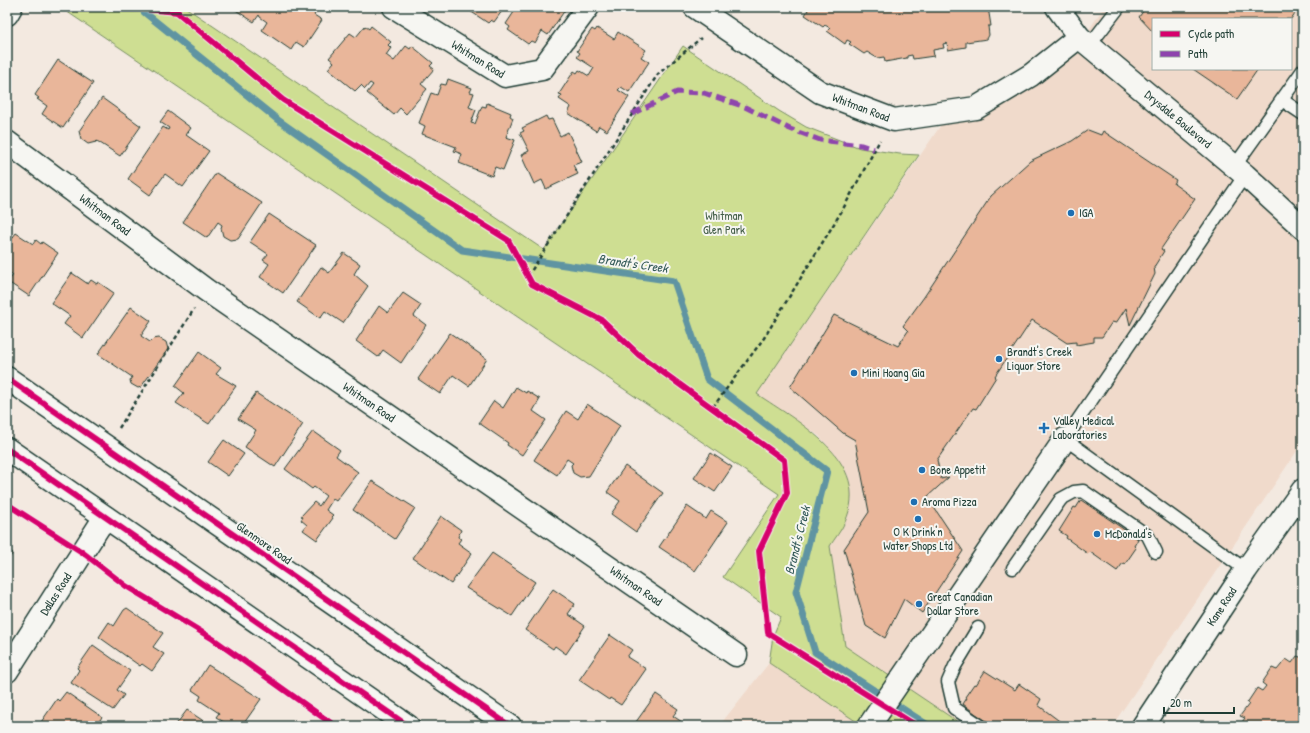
<svg xmlns="http://www.w3.org/2000/svg" width="1310" height="733" font-family="'Patrick Hand',sans-serif">
<style>
.built{fill:#f0dacb;fill-rule:evenodd}
.green{fill:#cede92;stroke:#768e63}
.lines{fill:none;stroke-linecap:round;stroke-linejoin:round}
.stream{stroke:#5f94a2;stroke-width:7}
.building{fill:#e9b69a;stroke:#1f3d34}
.lane-casing{stroke:#1f3d34;stroke-width:15}
.street-casing{stroke:#1f3d34;stroke-width:25}
.secondary-casing{stroke:#1f3d34;stroke-width:25}
.path{stroke:#1f3d34;stroke-width:2.5;stroke-dasharray:4 3;stroke-linecap:butt}
.lane{stroke:#f6f6f2;stroke-width:12}
.street{stroke:#f6f6f2;stroke-width:22}
.secondary{stroke:#f6f6f2;stroke-width:22}
.quiet{stroke:#8e44ad;stroke-width:5;stroke-dasharray:10 5;stroke-linecap:butt}
.cycleway-casing{stroke:#f6f6f2;stroke-width:8}
.cycleway{stroke:#d6006c;stroke-width:6}
.poi-dot{fill:#1f6fb2;stroke:#f6f6f2;stroke-width:1.5}
.labels{text-anchor:middle;stroke-width:4;stroke-linejoin:round;paint-order:stroke}
.street-label{font-size:12px;fill:#1f3d34;stroke:#f6f6f2}
.poi-label{font-size:12px;fill:#1f3d34;stroke:#f6f6f2;text-anchor:start}
.park-label{font-size:12px;fill:#425d47;stroke:#f6f6f2}
.water-label{font-size:13px;font-style:italic;fill:#345a59;stroke:#f6f6f2}
</style>
<rect width="100%" height="100%" fill="#f3e9e0"/>
<filter id="ink" filterUnits="userSpaceOnUse"><feTurbulence type="fractalNoise" baseFrequency=".025" numOctaves="2"/><feDisplacementMap in="SourceGraphic" scale="8" xChannelSelector="R" yChannelSelector="G"/><feConvolveMatrix kernelMatrix="1 2 1 2 8 2 1 2 1" color-interpolation-filters="sRGB"/></filter>
<g filter="url(#ink)">
<g class="built">
<path d="M1104,7H1303V442L1112,726H964L845,646L830,546L845,523L839,460L819,436L757,394L943,122L1086,34ZM1153,19H1291V69H1153Z"/>
<polygon points="769,663 863,726 719,726"/>
</g>
<path class="green" d="M60,7H185L544,250L683,46L779,111L806,127L860,148L900,154L919,155L757,394C798,422 873,461 845,522C841,531 835,538 830,546L845,646L964,726H863L769,663L773,636L781,617L723,577L779,494Z"/>
<g class="lines">
<polyline class="stream" points="145,7 144,12 278,120 462,250 674,281 707,379 827,471 796,592 815,652 929,726"/>
</g>
<g class="building">
<polygon points="231,7 320,7 314,15 322,20 304,47 296,42 291,50 262,30 267,22 260,17 259,15 254,22"/>
<polygon points="468,7 505,7 494,22 491,20 488,23 467,9"/>
<polygon points="507,7 567,7 548,35 542,31 535,43 531,41 528,44 508,30 510,27 506,24 514,12"/>
<polygon points="803,7 988,7 991,26 988,26 989,35 987,39 966,42 966,47 948,50 947,43 943,44 944,48 933,50 934,56 913,59 912,55 907,56 907,58 885,62 884,57 877,58 867,52 864,54 849,44 851,42 847,40 845,44 827,31 830,28 825,25 823,27 805,15 808,10"/>
<polygon points="1146,7 1299,7 1291,19 1153,19 1153,32 1139,17"/>
<polygon points="365,26 369,29 371,26 391,42 388,45 391,48 386,55 394,61 406,46 410,49 412,46 433,63 430,66 434,69 421,84 427,89 406,114 400,108 394,115 367,93 373,85 370,83 365,89 361,85 355,91 328,69 334,62 329,58 350,33 356,37"/>
<polygon points="597,28 614,39 618,32 646,50 641,57 649,62 629,92 621,87 618,90 629,97 607,131 599,126 596,131 568,113 571,107 559,99 562,95 559,94 574,71 577,73 579,70 589,76 594,68 577,57 580,53 577,51 592,29 595,31"/>
<polygon points="58,60 93,83 63,128 42,114 47,106 37,99 39,98 35,95"/>
<polygon points="1193,69 1258,69 1237,99"/>
<polygon points="448,79 472,88 470,92 474,93 469,107 476,110 471,123 475,124 482,106 486,107 487,103 511,113 510,116 513,118 506,137 515,140 503,170 495,167 492,176 459,163 462,154 454,151 456,147 422,134 425,126 419,123 431,93 437,95 441,84 446,85"/>
<polygon points="102,98 141,126 120,156 97,141 96,142 88,144 81,139 79,131"/>
<polygon points="168,111 191,128 186,135 209,151 183,187 165,174 150,195 128,179 163,127 168,130 169,128 160,122"/>
<polygon points="546,116 548,120 552,119 560,136 568,132 582,162 573,165 578,174 546,189 542,180 534,184 521,155 529,151 520,133 524,131 522,128"/>
<polygon points="1088,130 1101,135 1103,131 1176,180 1174,184 1195,199 1161,249 1164,251 1154,267 1155,274 1130,325 1126,308 1116,323 1112,322 1102,337 1094,337 1094,342 1076,345 1076,342 1067,343 1032,320 995,376 996,377 976,409 973,408 937,460 941,479 949,477 927,497 963,551 922,613 904,599 885,638 866,626 844,549 869,512 855,440 843,433 790,387 834,315 898,346 908,331 903,326 924,297 991,196 1030,161 1072,141"/>
<polygon points="216,173 262,203 238,239 230,240 223,236 221,228 222,225 218,222 207,238 183,222"/>
<polygon points="269,214 316,245 283,293 260,277 269,264 263,260 268,254 250,242"/>
<polygon points="16,233 33,244 36,240 41,244 42,242 58,253 29,296 8,282 13,275 7,271 7,245"/>
<polygon points="344,253 360,264 354,274 368,286 343,323 325,311 320,318 297,302 321,267 329,273"/>
<polygon points="72,273 88,284 91,280 97,284 98,282 114,293 83,338 64,324 70,316 51,303"/>
<polygon points="403,293 421,305 414,316 426,325 401,363 383,350 378,357 356,341 379,306 388,313"/>
<polygon points="131,307 151,321 141,336 150,342 153,339 159,338 166,342 168,349 141,387 138,388 131,384 130,380 132,377 98,354"/>
<polygon points="450,333 487,359 469,386 453,375 440,394 418,379"/>
<polygon points="199,352 221,368 216,374 236,386 209,424 176,403 184,393 175,386"/>
<polygon points="516,387 526,393 527,391 540,399 533,411 546,420 522,455 507,445 508,443 479,423 494,401 503,408"/>
<polygon points="256,393 303,424 275,467 245,447 256,430 238,419"/>
<polygon points="587,404 620,426 589,476 580,477 573,473 571,465 573,463 567,459 557,475 534,460 566,411 578,419"/>
<polygon points="313,431 340,450 336,456 358,472 336,501 333,499 326,510 333,515 331,517 333,518 317,540 303,530 307,525 301,520 303,517 301,516 314,502 319,506 326,496 314,487 312,489 285,469"/>
<polygon points="224,440 244,454 228,476 208,462"/>
<polygon points="711,453 732,467 715,492 694,478"/>
<polygon points="625,466 663,493 636,532 611,514 620,501 607,492"/>
<polygon points="372,481 415,508 395,539 353,510"/>
<polygon points="1081,500 1138,539 1134,546 1136,548 1125,564 1123,563 1117,571 1090,552 1088,554 1066,538 1067,536 1059,531 1074,507 1076,508"/>
<polygon points="687,506 706,519 711,511 728,522 695,571 659,547"/>
<polygon points="441,516 461,530 458,537 461,539 458,543 472,553 451,584 413,558"/>
<polygon points="7,549 13,553 7,561"/>
<polygon points="492,553 535,582 512,616 466,588"/>
<polygon points="553,589 575,604 568,614 585,626 566,654 555,646 553,649 525,630"/>
<polygon points="127,608 163,633 153,647 164,654 152,671 142,664 140,666 99,637 109,622 114,626 124,610"/>
<polygon points="610,635 632,650 627,657 646,669 621,705 610,698 609,700 579,680"/>
<polygon points="93,645 130,671 117,690 124,695 113,710 71,683 79,670 77,668"/>
<polygon points="1297,656 1303,658 1303,726 1239,726 1245,718 1240,716 1249,704 1247,703 1257,688 1262,691 1266,686 1262,683 1272,668 1277,670 1286,659 1292,663"/>
<polygon points="208,665 261,699 242,726 230,726 216,717 219,713 199,700 201,696 192,690"/>
<polygon points="985,671 1015,690 1019,684 1041,699 1038,705 1066,726 994,726 976,714 963,704 967,698 965,697 974,684 976,685"/>
<polygon points="66,692 102,717 96,726 39,725 57,699 59,701"/>
<polygon points="656,694 678,709 673,716 688,726 633,726"/>
<polygon points="187,710 202,720 213,726 175,726"/>
</g>
<g class="lines">
<defs>
<g id="lane">
<polyline points="1089,46 1119,7"/>
<polyline points="1282,100 1303,114"/>
<polyline points="1234,167 1303,70"/>
<polyline points="1245,175 1065,439 1246,570"/>
<polyline points="1013,568 1061,499 1074,492 1083,491 1148,536 1156,552"/>
<polyline points="978,628 955,666 948,682 954,708 981,726"/>
</g>
<g id="street">
<path id="s1" d="M394,7L505,76L542,69L588,7"/>
<path id="s2" d="M695,7L820,92L894,120L976,108L1031,75L1079,37"/>
<path id="s3" d="M1057,7L1079,37L1245,175L1303,228"/>
<polyline points="7,14 11,7"/>
<path id="s4" d="M7,142L206,290L736,655"/>
<path id="s5" d="M7,671L105,517"/>
<polyline points="869,726 1065,439"/>
</g>
<g id="secondary">
<polyline points="7,378 510,726"/>
<polyline points="7,449 408,726"/>
<path id="s6" d="M1143,726L1246,570L1303,490"/>
</g>
</defs>
<use href="#lane" class="lane-casing"/>
<use href="#street" class="street-casing"/>
<use href="#secondary" class="secondary-casing"/>
<g class="path">
<polyline points="528,276 658,74 701,38"/>
<polyline points="713,407 764,338 843,209 880,140"/>
<polyline points="119,428 194,309"/>
</g>
<use href="#lane" class="lane"/>
<use href="#street" class="street"/>
<use href="#secondary" class="secondary"/>
<polyline class="quiet" points="632,114 677,92 704,93 745,107 790,129 820,140 861,145 874,149"/>
<defs>
<g id="cycleway">
<polyline points="124,7 178,12"/>
<polyline points="171,7 283,100 508,240 532,284 602,320 639,355 784,460 787,493 759,551 768,633 917,726"/>
<polyline points="7,378 510,726"/>
<polyline points="7,449 408,726"/>
<polyline points="7,504 82,552 126,586 213,639 335,726"/>
</g>
</defs>
<use href="#cycleway" class="cycleway-casing"/>
<use href="#cycleway" class="cycleway"/>
</g>
</g>
<g class="poi-dot">
<circle cx="1071" cy="213" r="4"/>
<circle cx="999" cy="359" r="4"/>
<circle cx="854" cy="373" r="4"/>
<path d="M1042 422h4v4h4v4h-4v4h-4v-4h-4v-4h4z"/>
<circle cx="922" cy="470" r="4"/>
<circle cx="914" cy="502" r="4"/>
<circle cx="918" cy="519" r="4"/>
<circle cx="1097" cy="534" r="4"/>
<circle cx="919" cy="604" r="4"/>
</g>
<g class="labels">
<g class="street-label">
<text dy="4" stroke="none"><textPath href="#s1" startOffset="99">Whitman Road</textPath></text>
<text dy="4" stroke="none"><textPath href="#s2" startOffset="195">Whitman Road</textPath></text>
<text dy="4" stroke="none"><textPath href="#s3" startOffset="166">Drysdale Boulevard</textPath></text>
<text dy="4" stroke="none"><textPath href="#s4" startOffset="122">Whitman Road</textPath></text>
<text dy="4" stroke="none"><textPath href="#s4" startOffset="446">Whitman Road</textPath></text>
<text transform="translate(264 543) rotate(35)" y="4">Glenmore Road</text>
<text dy="4" stroke="none"><textPath href="#s4" startOffset="770">Whitman Road</textPath></text>
<text dy="4" stroke="none"><textPath href="#s5" startOffset="91">Dallas Road</textPath></text>
<text dy="4" stroke="none"><textPath href="#s6" startOffset="143">Kane Road</textPath></text>
</g>
<g class="poi-label">
<text x="1079" y="217">IGA</text>
<text x="1007" y="356">Brandt's Creek<tspan x="1007" dy="14">Liquor Store</tspan></text>
<text x="862" y="377">Mini Hoang Gia</text>
<text x="1053" y="425">Valley Medical<tspan x="1053" dy="14">Laboratories</tspan></text>
<text x="930" y="474">Bone Appetit</text>
<text x="922" y="506">Aroma Pizza</text>
<text x="918" y="536" text-anchor="middle">O K Drink'n<tspan x="918" dy="14">Water Shops Ltd</tspan></text>
<text x="1105" y="538">McDonald's</text>
<text x="927" y="601">Great Canadian<tspan x="927" dy="14">Dollar Store</tspan></text>
</g>
<g class="park-label">
<text x="724" y="220">Whitman<tspan x="724" dy="14">Glen Park</tspan></text>
</g>
<g class="water-label">
<text transform="translate(633 263) rotate(8)" y="5">Brandt's Creek</text>
<text transform="translate(797 540) rotate(-76)" y="5">Brandt's Creek</text>
</g>
</g>
<rect width="1310" height="733" fill="none" stroke="#f6f6f2" stroke-width="24"/>
<rect x="12" y="12" width="1286" height="709" fill="none" stroke="#1f3d34" stroke-width="1.5" filter="url(#ink)"/>
<rect x="1152" y="18" width="140" height="52" fill="#f6f6f2" stroke="#a0aca6"/>
<rect x="1160" y="31" width="20" height="6" fill="#d6006c" stroke="#a0aca6"/>
<text x="1188" y="38" font-size="12" fill="#1f3d34">Cycle path</text>
<rect x="1160" y="51" width="20" height="6" fill="#8e44ad" stroke="#a0aca6"/>
<text x="1188" y="58" font-size="12" fill="#1f3d34">Path</text>
<path d="M1164 707v6h70v-6" fill="none" stroke="#1f3d34" stroke-width="2"/>
<text x="1170" y="707" font-size="12" fill="#1f3d34" stroke="#f6f6f2" stroke-width="3" paint-order="stroke">20 m</text>
</svg>
